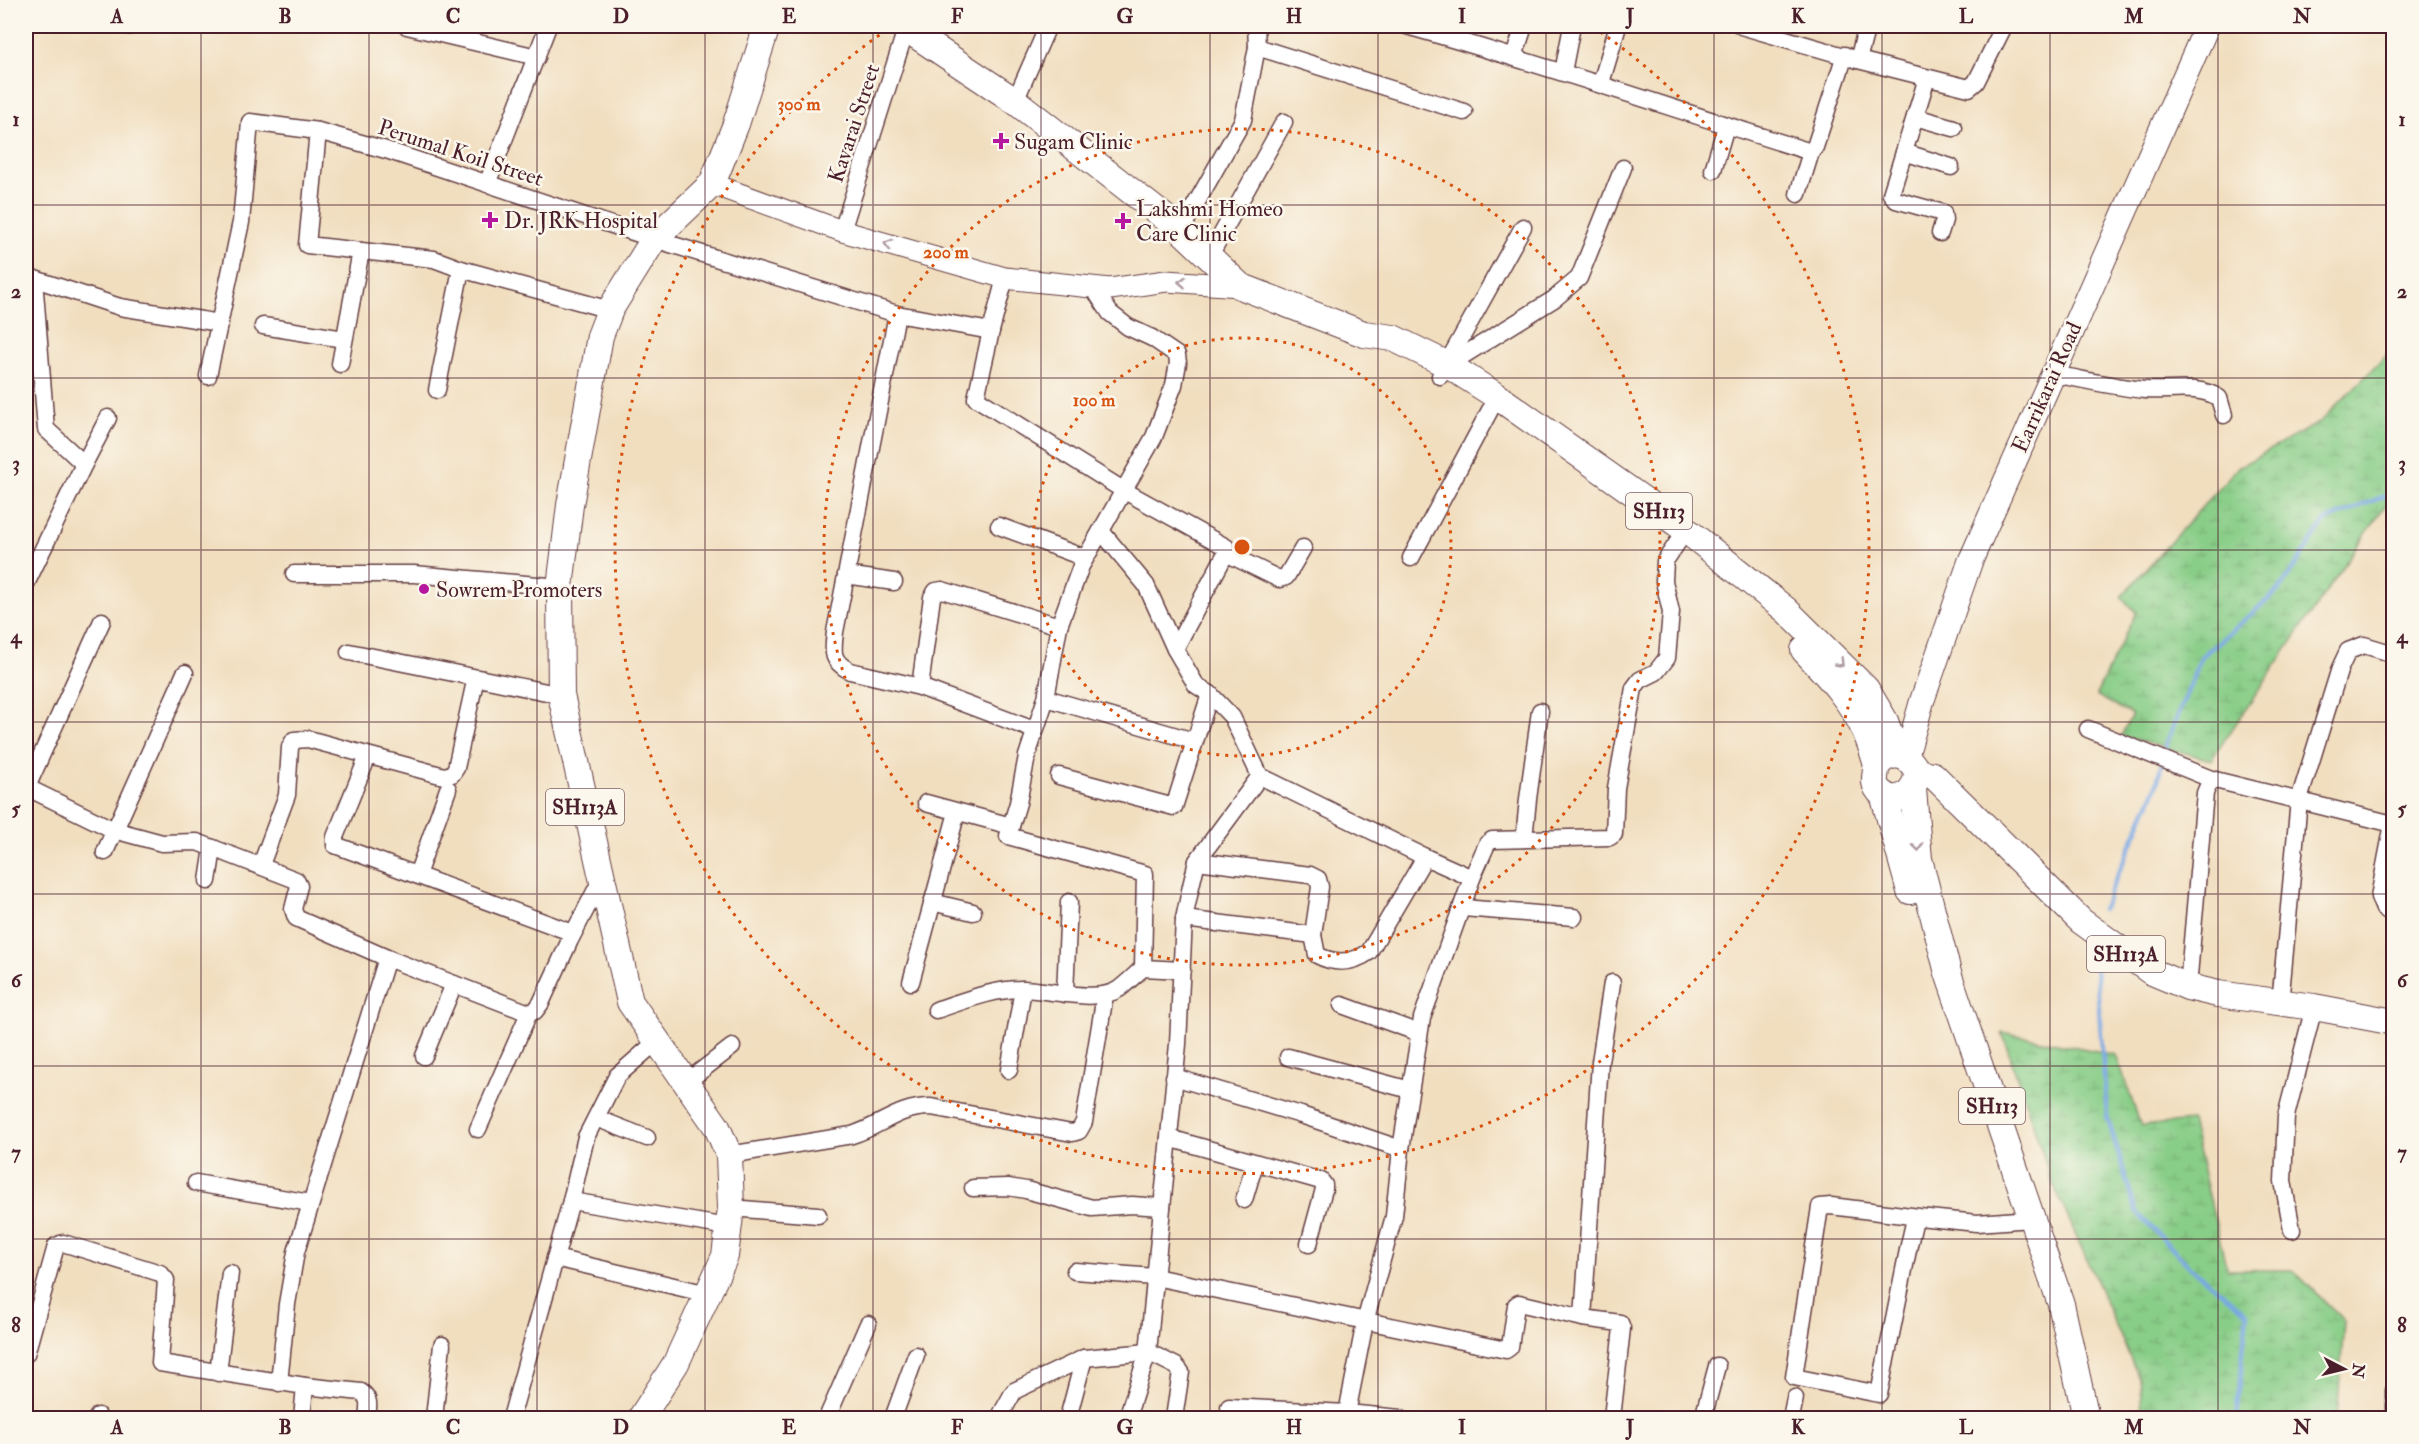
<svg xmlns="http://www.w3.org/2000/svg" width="2419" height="1444" font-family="'IM FELL Double Pica',serif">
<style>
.wetland{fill:url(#wetland-marsh);stroke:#6a765a;stroke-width:1.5}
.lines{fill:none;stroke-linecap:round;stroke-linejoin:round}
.stream{stroke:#79a8e3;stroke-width:4.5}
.minor-casing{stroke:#633c41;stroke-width:19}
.tertiary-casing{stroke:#633c41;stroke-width:23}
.secondary-casing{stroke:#633c41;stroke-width:26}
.primary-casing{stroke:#633c41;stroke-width:28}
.minor{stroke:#fff;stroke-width:16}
.tertiary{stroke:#fff;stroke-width:21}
.secondary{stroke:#fff;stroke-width:24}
.primary{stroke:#fff;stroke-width:26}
.oneway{stroke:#ae9aa0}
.grid{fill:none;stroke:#4a1f2b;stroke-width:1.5;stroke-opacity:0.55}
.ring{fill:none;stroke:#d8530f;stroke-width:3;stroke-dasharray:3 6}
.poi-dot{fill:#b5179e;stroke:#fbf7ec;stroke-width:2}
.labels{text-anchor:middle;stroke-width:5;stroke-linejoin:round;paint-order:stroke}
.shield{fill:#fbf7ec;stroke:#7f6065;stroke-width:1.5}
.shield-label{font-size:21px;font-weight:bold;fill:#4a1f2b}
.street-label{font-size:22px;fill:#4a1f2b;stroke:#fbf7ec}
.poi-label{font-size:22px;fill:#4a1f2b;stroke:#fbf7ec;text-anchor:start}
.centre{fill:#d8530f;stroke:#fbf7ec;stroke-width:3}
.ring-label{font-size:18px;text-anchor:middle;font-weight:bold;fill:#d8530f;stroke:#fbf7ec;stroke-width:5;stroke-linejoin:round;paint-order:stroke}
.neatline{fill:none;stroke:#4a1f2b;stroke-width:2}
.grid-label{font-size:20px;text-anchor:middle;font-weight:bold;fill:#4a1f2b}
</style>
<defs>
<pattern id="wetland-marsh" width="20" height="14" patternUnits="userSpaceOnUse" patternTransform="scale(1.5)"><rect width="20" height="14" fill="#89ce88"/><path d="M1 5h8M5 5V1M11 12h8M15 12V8" fill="none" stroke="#78b076"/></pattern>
</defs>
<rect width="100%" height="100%" fill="#fbf7ec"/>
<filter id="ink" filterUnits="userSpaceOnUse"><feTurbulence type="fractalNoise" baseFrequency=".0167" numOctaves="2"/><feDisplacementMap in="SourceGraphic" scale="12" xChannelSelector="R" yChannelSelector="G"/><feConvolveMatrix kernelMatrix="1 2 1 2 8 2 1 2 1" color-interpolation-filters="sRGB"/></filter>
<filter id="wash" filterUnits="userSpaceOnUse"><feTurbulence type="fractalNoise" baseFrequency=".008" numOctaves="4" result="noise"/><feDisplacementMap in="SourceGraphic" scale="24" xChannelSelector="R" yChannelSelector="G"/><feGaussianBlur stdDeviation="1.35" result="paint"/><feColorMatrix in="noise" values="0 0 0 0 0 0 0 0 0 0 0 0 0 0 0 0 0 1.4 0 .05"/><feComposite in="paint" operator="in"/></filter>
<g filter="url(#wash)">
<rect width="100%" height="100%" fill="#f1debf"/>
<g class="wetland">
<polygon points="2393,349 2393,494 2211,760 2121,736 2132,715 2096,695 2136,612 2121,597 2238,467 2319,423"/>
<polygon points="2002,1032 2116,1055 2141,1126 2191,1121 2227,1270 2293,1270 2344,1321 2337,1418 2143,1418 2139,1378 2051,1179"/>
</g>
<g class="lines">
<g class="stream">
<polyline points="2102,910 2156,788 2166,745 2201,657 2279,590 2325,521 2394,492"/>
<polyline points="2095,955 2107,1116 2136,1212 2191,1268 2247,1313 2236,1418"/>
</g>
</g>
</g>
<g filter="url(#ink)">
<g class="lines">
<defs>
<g id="minor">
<polyline points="128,26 131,26"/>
<polyline points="407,26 537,57"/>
<path d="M1407,26C1543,64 1676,110 1811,152L1815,147L1845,55"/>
<polyline points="1741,26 1858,60 1969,88 1976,82 2004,26"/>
<polyline points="1257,47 1464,112"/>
<polyline points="1514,57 1524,26"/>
<polyline points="1858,60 1867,26"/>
<polyline points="1563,72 1572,26"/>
<polyline points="1927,78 1891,194 1896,200 1943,213 1944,220 1940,233"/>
<polyline points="1601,83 1618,26"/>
<polyline points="1015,101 1048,26"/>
<polyline points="1915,117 1954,128"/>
<polyline points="318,131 307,245 434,259 461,269 610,310"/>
<polyline points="1904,152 1951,167"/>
<polyline points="1713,170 1726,126"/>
<polyline points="487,184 548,26"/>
<polyline points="1798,194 1811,152"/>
<polyline points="1181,230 1243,120 1257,47 1256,26"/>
<polyline points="842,231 907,26"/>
<polyline points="1209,257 1284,122"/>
<polyline points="26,276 120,307 220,323"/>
<polyline points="1005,278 991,331 976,398 1123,490 1226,547 1226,553 1175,649"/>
<polyline points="1094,289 1110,313 1128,327 1152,338 1177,355 1178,363 1174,385 1154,437 1081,566 1059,626 1046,698 1027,756 1018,803 1008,836 1145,874 1143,968"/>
<path d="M897,314L835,632C833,651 830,661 850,671L920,687L1034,730"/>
<polyline points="263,326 344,339"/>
<polyline points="340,364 361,251"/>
<polyline points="1448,365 1554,299 1579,278 1623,168"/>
<path d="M2052,374C2082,379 2114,387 2145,390C2169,392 2197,384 2219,398L2224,415"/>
<polyline points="208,376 241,222 250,122 318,131 386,150 654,239 897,314 991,331"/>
<polyline points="1440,376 1523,227"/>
<polyline points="437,390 461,269"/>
<polyline points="84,464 108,418"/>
<polyline points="999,526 1085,558"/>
<polyline points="1101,531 1146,585 1175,649 1196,685 1210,694 1232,717 1260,776 1425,857 1472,878"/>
<polyline points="1226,553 1279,579 1286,577 1303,548"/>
<polyline points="1411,558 1490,410"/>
<polyline points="294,574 414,574 560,587"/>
<polyline points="846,575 894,582"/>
<polyline points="26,584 84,464 46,429 34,279"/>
<polyline points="349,652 483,679"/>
<polyline points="920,687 932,597 936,591 942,590 1059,626"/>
<polyline points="1046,698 1194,741"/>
<polyline points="2088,729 2211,779"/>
<polyline points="368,756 335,837 335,845 573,933"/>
<polyline points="1059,776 1174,807 1210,694"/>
<polyline points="26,787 114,830 162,843 197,842 296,880 299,886 293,909 296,918 387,958 529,1013 535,1011 541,1003 570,940 602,878"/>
<polyline points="27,787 102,621"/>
<polyline points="926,803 1011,826"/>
<polyline points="1524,839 1528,799 1540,711"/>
<polyline points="105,852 185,673"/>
<path d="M1197,861L1310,875L1318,879L1320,887L1313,935L1317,955C1334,964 1352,964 1369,952L1425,857"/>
<polyline points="261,865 287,795 290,747 294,740 308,739 444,776 452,774 456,768 474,686 477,681 483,679 561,695"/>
<polyline points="417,875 448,789"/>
<polyline points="208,881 213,848"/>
<polyline points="932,902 973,912"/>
<polyline points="1463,908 1574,917"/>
<polyline points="1184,919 1313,935"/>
<polyline points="911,982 957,812"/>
<polyline points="2188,987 2205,793 2211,779 2393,824 2379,897 2384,909 2394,914"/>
<polyline points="1065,994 1069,902"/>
<polyline points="2280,1004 2299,800 2340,668 2348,651 2364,645 2394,654"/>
<polyline points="1342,1005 1419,1033"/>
<path d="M936,1010C964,1001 992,989 1022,989C1047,989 1097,1004 1119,989C1127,983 1135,975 1143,968L1182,970"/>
<polyline points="424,1056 454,984"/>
<polyline points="1288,1057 1410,1090"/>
<polyline points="1009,1070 1023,989"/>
<polyline points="1174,1077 1301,1115 1401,1149"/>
<polyline points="685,1083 732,1047"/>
<polyline points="596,1118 647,1138"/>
<polyline points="478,1129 529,1013"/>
<polyline points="1169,1138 1321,1181 1324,1185 1324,1189 1309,1244"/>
<path d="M729,1155L852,1135C883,1125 898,1107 931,1107L1072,1133L1079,1131L1084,1122L1105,995"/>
<polyline points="196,1183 310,1203"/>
<polyline points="973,1188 1008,1187 1026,1190 1092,1208 1132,1205 1162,1207"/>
<polyline points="1244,1200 1255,1163"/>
<polyline points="571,1201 728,1227"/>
<polyline points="731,1208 818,1215"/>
<polyline points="1919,1217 1831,1206 1820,1207 1794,1377 1879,1394 1909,1245 1914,1223 1919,1217 1977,1223 2031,1219"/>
<polyline points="2292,1230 2283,1181 2286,1116 2314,1007"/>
<polyline points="555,1258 708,1294"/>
<polyline points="1075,1271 1155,1277 1506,1350 1510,1347 1516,1305 1519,1303 1583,1318 1620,1323 1622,1328 1612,1418"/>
<polyline points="1583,1318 1600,1062 1612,983"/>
<path d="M26,1354L56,1246L63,1243L160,1273L166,1280L160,1363L305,1386L361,1392C371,1398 368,1408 367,1418"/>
<polyline points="218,1373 230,1273"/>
<polyline points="279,1383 287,1304 296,1252 387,958"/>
<polyline points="2394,1390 2394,1410"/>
<polyline points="1229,1407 1347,1413 1400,1418"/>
<polyline points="97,1418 98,1416"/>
<polyline points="302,1418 305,1386"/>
<polyline points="434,1418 442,1345"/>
<polyline points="511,1418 571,1201 586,1137 617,1076 656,1042"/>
<polyline points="827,1418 868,1324"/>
<polyline points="893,1418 916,1355"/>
<polyline points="999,1418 1014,1391 1084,1358 1148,1352 1176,1366 1181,1372 1174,1418"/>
<polyline points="1068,1418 1084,1358"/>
<polyline points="1127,1418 1148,1352 1178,1044 1184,919 1191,886 1197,861 1260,776"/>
<polyline points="1346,1418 1365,1322 1394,1216 1401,1149 1422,1018 1472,878 1487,844 1492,840 1610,837 1614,834 1616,788 1634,688 1640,680 1656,672 1667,658 1671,612 1664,581 1665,561 1686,530"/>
<polyline points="1703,1418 1717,1366"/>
<polyline points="1791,1418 1795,1398"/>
</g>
<polyline id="tertiary" points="712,184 842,231 1005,278 1110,289 1166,281 1240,286"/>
<polyline id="secondary" points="1906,757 1922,701 1970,562 2207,26"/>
<g id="primary">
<polyline points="902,26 1015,101 1181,230 1240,286 1364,334 1393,338 1448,365 1498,397 1686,530 1786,610 1866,689 1885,721 1897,755"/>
<path d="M1804,650C1827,675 1851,700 1865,731C1869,740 1873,752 1876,762C1878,773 1870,781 1880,792C1897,808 1917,791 1917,772C1909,753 1891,750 1877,765"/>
<polyline points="1917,772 1933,775 2081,921 2150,971 2188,987 2218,994 2314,1007 2394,1022"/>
<polyline points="1913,789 1919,859 1948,973 2061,1304 2086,1418"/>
<polyline points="1883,794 1910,891"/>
<polyline points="641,1418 676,1363 725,1256 731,1208 729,1155 717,1127 630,1002 561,695 560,587 570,505 600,336 610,310 654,239 712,184 736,124 767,26"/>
</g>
</defs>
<use href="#minor" class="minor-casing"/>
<use href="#tertiary" class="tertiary-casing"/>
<use href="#secondary" class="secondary-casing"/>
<use href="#primary" class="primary-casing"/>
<use href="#minor" class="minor"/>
<use href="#tertiary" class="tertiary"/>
<use href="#secondary" class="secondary"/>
<use href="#primary" class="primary"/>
</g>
<defs><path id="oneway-chevron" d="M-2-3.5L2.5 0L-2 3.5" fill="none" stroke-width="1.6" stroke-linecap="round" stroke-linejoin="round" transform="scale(1.5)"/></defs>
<g class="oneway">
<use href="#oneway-chevron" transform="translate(888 244) rotate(-164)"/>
<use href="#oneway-chevron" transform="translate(1182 282) rotate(-176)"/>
<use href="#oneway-chevron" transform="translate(1840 663) rotate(46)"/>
<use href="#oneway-chevron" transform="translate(1918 847) rotate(82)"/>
</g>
</g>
<path class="grid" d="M201,26V1418M369,26V1418M537,26V1418M705,26V1418M873,26V1418M1041,26V1418M1210,26V1418M1378,26V1418M1546,26V1418M1714,26V1418M1882,26V1418M2050,26V1418M2218,26V1418M26,205H2394M26,378H2394M26,550H2394M26,722H2394M26,894H2394M26,1066H2394M26,1239H2394"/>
<g class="ring">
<circle cx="1242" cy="547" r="209"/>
<circle cx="1242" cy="547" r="418"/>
<path d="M1593 27A627 627 0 1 1 891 27"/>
</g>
<g class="poi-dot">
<path d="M998 132h6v6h6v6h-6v6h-6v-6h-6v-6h6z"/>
<path d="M487 211h6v6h6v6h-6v6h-6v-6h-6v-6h6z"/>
<path d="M1120 212h6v6h6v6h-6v6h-6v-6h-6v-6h6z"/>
<circle cx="424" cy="589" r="6"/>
</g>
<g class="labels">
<g class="shield">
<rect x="1626" y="493" width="66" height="36" rx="4.5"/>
<rect x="546" y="789" width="78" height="36" rx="4.5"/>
<rect x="2087" y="936" width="78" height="36" rx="4.5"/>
<rect x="1959" y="1088" width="66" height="36" rx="4.5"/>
</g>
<g class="shield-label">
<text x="1659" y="518">SH113</text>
<text x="585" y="814">SH113A</text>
<text x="2126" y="961">SH113A</text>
<text x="1992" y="1113">SH113</text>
</g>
<g class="street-label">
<text transform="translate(853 123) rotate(-72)" y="8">Kavarai Street</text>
<text transform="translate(461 152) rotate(18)" y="8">Perumal Koil Street</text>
<text transform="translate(2046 387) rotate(-66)" y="8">Earrikarai Road</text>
</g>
<g class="poi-label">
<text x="1014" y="149">Sugam Clinic</text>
<text x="1136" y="216">Lakshmi Homeo<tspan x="1136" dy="25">Care Clinic</tspan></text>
<text x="504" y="228">Dr. JRK Hospital</text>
<text x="436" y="597">Sowrem Promoters</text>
</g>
</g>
<circle cx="1242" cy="547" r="9" class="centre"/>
<g class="ring-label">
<text x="799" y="110">300 m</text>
<text x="946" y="258">200 m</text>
<text x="1094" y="406">100 m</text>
</g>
<rect width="2419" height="1444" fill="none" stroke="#fbf7ec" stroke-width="66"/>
<g transform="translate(2344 1369) rotate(97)" stroke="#fbf7ec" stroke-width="4.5" paint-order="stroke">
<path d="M0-4.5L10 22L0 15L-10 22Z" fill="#4a1f2b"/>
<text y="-9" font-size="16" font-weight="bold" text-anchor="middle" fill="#4a1f2b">N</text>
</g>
<rect x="33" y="33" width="2353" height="1378" class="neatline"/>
<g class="grid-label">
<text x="117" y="23">A</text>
<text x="285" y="23">B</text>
<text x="453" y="23">C</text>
<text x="621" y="23">D</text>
<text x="789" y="23">E</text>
<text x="957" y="23">F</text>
<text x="1125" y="23">G</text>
<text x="1294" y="23">H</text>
<text x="1462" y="23">I</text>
<text x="1630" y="23">J</text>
<text x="1798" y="23">K</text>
<text x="1966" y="23">L</text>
<text x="2134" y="23">M</text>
<text x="2302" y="23">N</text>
<text x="16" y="126">1</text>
<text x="2402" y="126">1</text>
<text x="16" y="298">2</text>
<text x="2402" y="298">2</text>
<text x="16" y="470">3</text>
<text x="2402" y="470">3</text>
<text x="16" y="643">4</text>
<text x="2402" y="643">4</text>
<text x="16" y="815">5</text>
<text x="2402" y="815">5</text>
<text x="16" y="987">6</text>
<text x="2402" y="987">6</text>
<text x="16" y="1159">7</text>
<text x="2402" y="1159">7</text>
<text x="16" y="1332">8</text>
<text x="2402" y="1332">8</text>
<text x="117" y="1434">A</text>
<text x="285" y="1434">B</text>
<text x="453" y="1434">C</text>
<text x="621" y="1434">D</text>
<text x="789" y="1434">E</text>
<text x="957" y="1434">F</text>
<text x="1125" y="1434">G</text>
<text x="1294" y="1434">H</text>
<text x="1462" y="1434">I</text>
<text x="1630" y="1434">J</text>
<text x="1798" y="1434">K</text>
<text x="1966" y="1434">L</text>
<text x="2134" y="1434">M</text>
<text x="2302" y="1434">N</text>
</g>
</svg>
